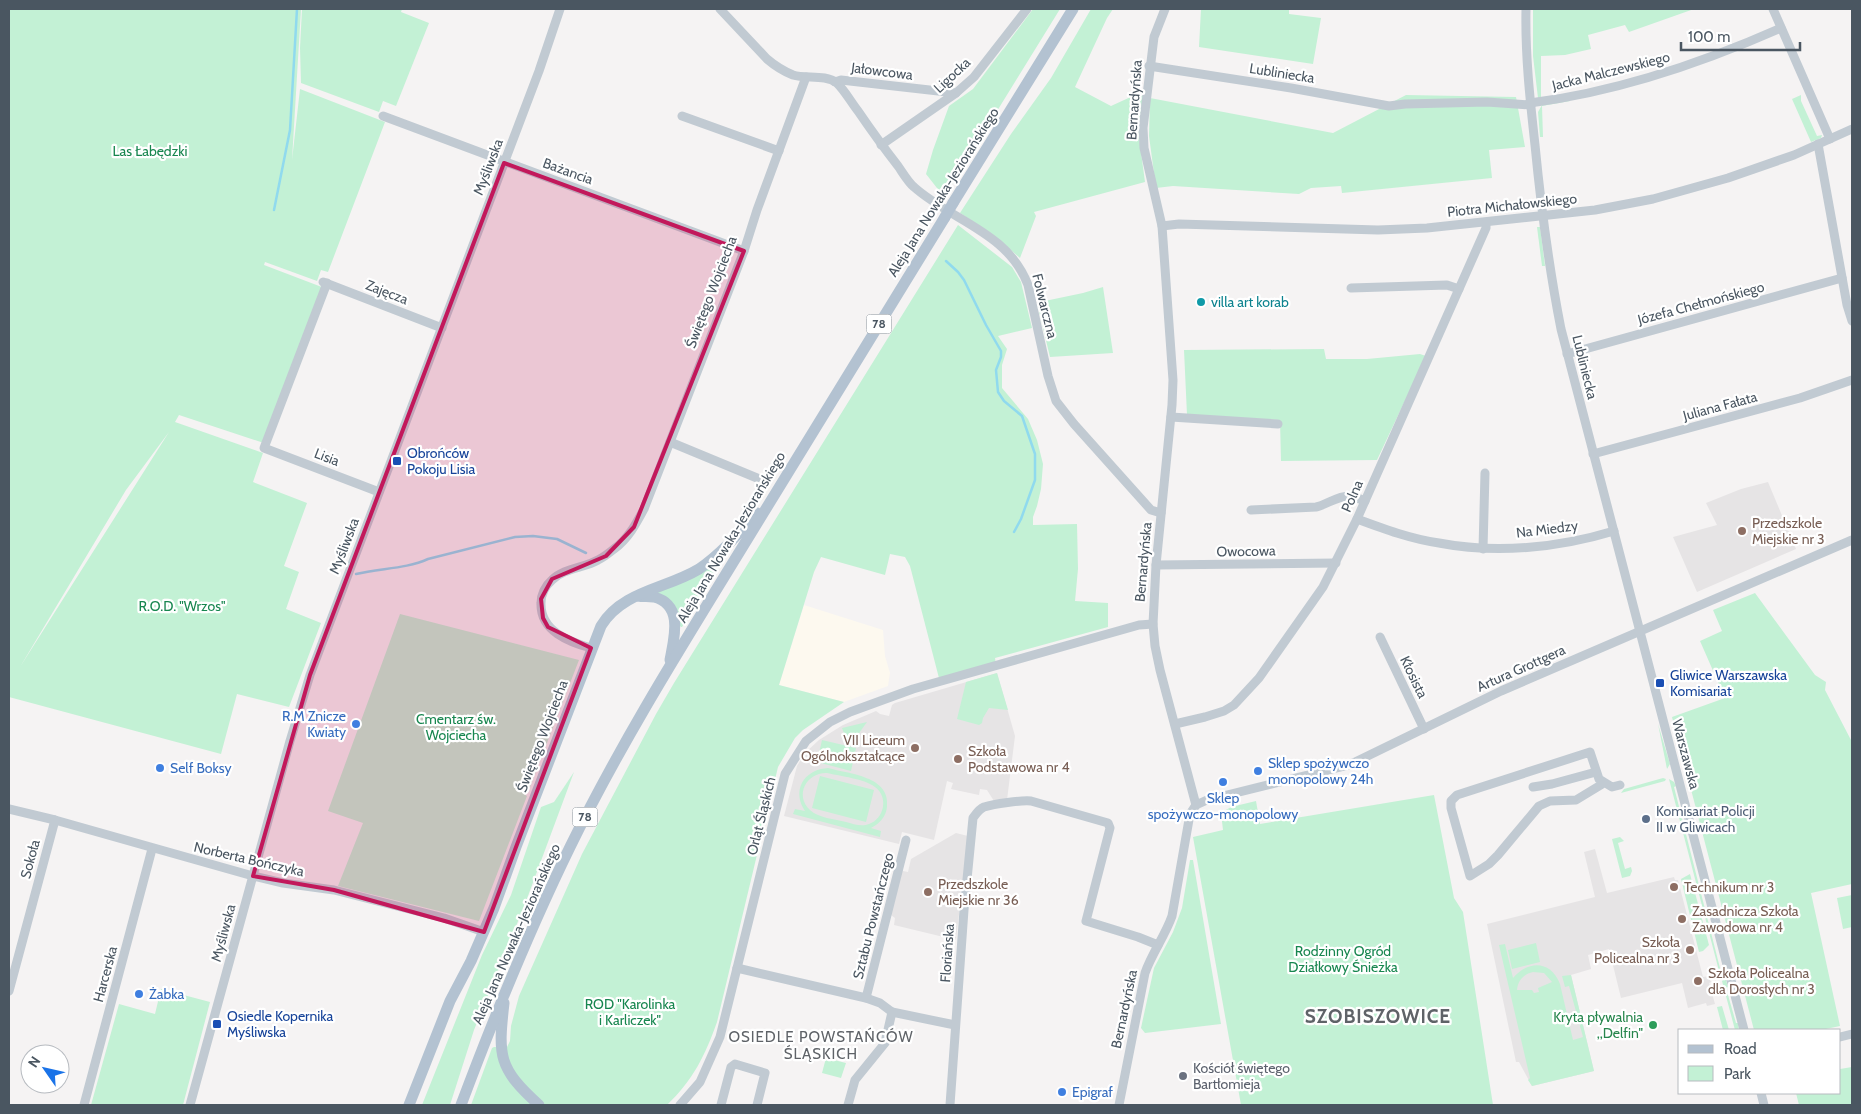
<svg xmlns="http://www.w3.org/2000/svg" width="1861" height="1114" font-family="Cabin,sans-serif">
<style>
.commercial{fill:#fdf9ef}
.education{fill:#e6e4e5}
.green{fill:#c3f1d5;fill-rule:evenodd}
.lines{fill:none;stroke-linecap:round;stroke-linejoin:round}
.stream{stroke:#90daee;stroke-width:2.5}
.minor{stroke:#c1cad2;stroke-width:9}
.major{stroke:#b3c2d1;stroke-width:11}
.major-bridge{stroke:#b3c2d1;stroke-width:11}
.marked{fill:#c2185b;fill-opacity:0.2;stroke:#c2185b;stroke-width:4;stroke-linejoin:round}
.culture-dot{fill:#0f9aa8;stroke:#fff;stroke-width:2}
.transit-dot{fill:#1a4fb4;stroke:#fff;stroke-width:2}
.education-dot{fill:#8d6e63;stroke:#fff;stroke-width:2}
.shop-dot{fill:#3f7fe0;stroke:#fff;stroke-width:2}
.service-dot{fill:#5c6f8a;stroke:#fff;stroke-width:2}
.leisure-dot{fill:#2e9e5b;stroke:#fff;stroke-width:2}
.worship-dot{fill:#6b7280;stroke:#fff;stroke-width:2}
.labels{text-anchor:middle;stroke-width:4.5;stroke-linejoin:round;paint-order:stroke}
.shield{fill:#fff;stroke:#808990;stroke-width:1}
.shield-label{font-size:12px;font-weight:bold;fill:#4a5661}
.street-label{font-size:14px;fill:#4a5661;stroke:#fff}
.park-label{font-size:14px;fill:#17864f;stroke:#fff}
.culture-label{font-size:14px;fill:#0d838f;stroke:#fff;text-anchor:start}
.transit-label{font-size:14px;fill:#164399;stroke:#fff;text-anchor:start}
.education-label{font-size:14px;fill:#785e54;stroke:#fff;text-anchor:start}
.shop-label{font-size:14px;fill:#366cbe;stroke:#fff;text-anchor:start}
.service-label{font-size:14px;fill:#4e5e75;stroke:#fff;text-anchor:start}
.leisure-label{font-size:14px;fill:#27864d;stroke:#fff;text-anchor:end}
.worship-label{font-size:14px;fill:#5b616d;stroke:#fff;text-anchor:start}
.neighbourhood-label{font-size:15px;letter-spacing:1px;fill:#5f6368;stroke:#fff}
.district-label{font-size:19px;font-weight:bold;letter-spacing:1px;fill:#5f6368;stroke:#fff}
</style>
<rect width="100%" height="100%" fill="#f5f3f3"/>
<polygon class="commercial" points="804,605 883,630 885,656 890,673 888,686 844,702 779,685"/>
<g class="education">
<polygon points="1768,482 1796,549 1697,592 1673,537 1717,525 1706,503 1741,489"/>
<polygon points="997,673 1015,736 1007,800 994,801 987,790 980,789 979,795 951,789 953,783 947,781 934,840 902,832 899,844 784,816 797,766 805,753 819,740 843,725 876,711 880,714 889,716 892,705 895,703"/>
<polygon points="956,833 968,836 956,940 894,925 895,918 891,915 900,873 903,871 908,872 911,859"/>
<polygon points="1595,849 1607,893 1674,877 1675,880 1678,880 1703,977 1709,976 1711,982 1709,983 1715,1004 1707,1006 1706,1003 1688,1008 1682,983 1621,998 1609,949 1588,955 1591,969 1571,975 1594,1071 1532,1086 1519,1062 1516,1062 1487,924 1595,897 1584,852"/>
</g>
<g class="green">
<path d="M9,9H301L292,160L300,89L385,122L328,272L321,270L317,281L265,262L264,265L327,289L267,444L179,415L175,422L263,453L253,482L307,503L284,566L299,572L286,609L321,623L289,707L237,694L221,754L9,697ZM169,432L20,667L126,490Z"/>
<polygon points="302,9 402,9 401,12 429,23 396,106 383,101 379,112 301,83 300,48"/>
<polygon points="1033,9 1060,9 944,197 926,174 933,150 949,106 973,89"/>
<polygon points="1091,9 1113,9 1107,18 1075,87 1111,106 1135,95 1143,96 1138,130 1145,182 1034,212 1036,216 1020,258 992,234 960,213 1011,134 1051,78"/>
<polygon points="1201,9 1289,9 1289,14 1321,18 1313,64 1199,47"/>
<polygon points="1533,9 1694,9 1629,32 1625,25 1588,35 1591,49 1565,55 1541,56 1541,98 1538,98 1533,56"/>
<polygon points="1406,95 1516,97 1525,147 1489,150 1492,178 1342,193 1341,186 1311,188 1299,194 1173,186 1156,188 1149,136 1150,98 1333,133"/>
<polygon points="1801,95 1801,101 1817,136 1822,135 1821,138 1811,142 1792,99"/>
<polygon points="1570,100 1570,101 1542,106 1543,137 1540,137 1538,112 1542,105"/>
<path d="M958,225L1012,267L1021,282L1032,328L998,336L1007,349L1002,365V388L1028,419L1037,440L1043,464L1041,489L1037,506L1033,517V525L1077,524L1078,569L1075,601L1108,603V627L995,658L996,665L940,682L910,566L905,557L890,554L885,575L821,557L814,572L779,685L844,702L803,730L795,738L778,767L717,1022C705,1056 693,1080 667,1105H539L521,1089L505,1051L510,1041L511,1026L519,996L582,854L656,714L674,683Z"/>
<polygon points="1537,227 1540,227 1545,266 1542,266"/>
<polygon points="1103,287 1113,353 1050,357 1037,303 1039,297 1040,302 1083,293"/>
<polygon points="1324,349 1326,359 1367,359 1420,354 1426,356 1377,460 1281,461 1280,420 1187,415 1184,350"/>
<polygon points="730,548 682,627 681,627 653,591"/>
<polygon points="1755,593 1815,675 1826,682 1825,690 1852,742 1852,884 1811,893 1840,1026 1821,1030 1754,1030 1672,717 1725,698 1700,641 1722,631 1713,610"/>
<polygon points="400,614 579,660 530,787 526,789 524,794 527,796 479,921 338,886 363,823 328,811"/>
<polygon points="997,673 1008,710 989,708 983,718 982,723 979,725 957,719 966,682"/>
<polygon points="867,722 852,743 845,736 842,728"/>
<polygon points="1658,724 1670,764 1667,769"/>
<polygon points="822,740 856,748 851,771 817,762"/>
<path d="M821,769L828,768C849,774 891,776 887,807C886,817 879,824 871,828L881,831L880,837L793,814L795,809L805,811C793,793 801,774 821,769ZM827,773C840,776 865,779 875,787C889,797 884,819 869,824C862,827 853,824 846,822C835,819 818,818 810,810C794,795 807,772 827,773Z"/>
<polygon points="574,772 525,904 474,1030 450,1105 422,1105 482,955 511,895 541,807 554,802"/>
<polygon points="820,776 874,790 866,822 812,808"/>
<polygon points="1663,778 1666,779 1665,781 1621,793 1624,789"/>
<polygon points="1669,779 1674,782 1676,786 1674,787 1721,972 1719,971"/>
<polygon points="1434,795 1454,898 1463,912 1493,1105 1241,1105 1193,837 1223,830 1221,813 1231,807 1256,801 1260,824"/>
<polygon points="1620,837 1624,841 1618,843 1625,869 1631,867 1632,871 1630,876 1622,878 1612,839"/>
<polygon points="1190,860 1193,860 1221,1024 1145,1033 1141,1028 1154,968 1173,932 1182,908"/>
<polygon points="1690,874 1709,945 1703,951 1699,952 1681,879"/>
<polygon points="1852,895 1852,927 1843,929 1837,898"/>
<polygon points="1536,943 1540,962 1512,969 1508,950"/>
<path d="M1505,944L1513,978C1528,960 1551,960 1560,984L1573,1040L1583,1037L1569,986L1565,987L1562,976L1571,975L1594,1071L1532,1086L1528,1080L1530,1078L1499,945ZM1533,972L1544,973L1552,982L1538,988L1539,992L1534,993L1532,990H1517C1518,980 1524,974 1533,972Z"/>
<polygon points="1724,979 1726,980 1728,987 1726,988 1736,1023 1738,1023 1739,1030 1735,1030 1722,981"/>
<polygon points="161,989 210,1002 183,1105 91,1105 119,1004 155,1014"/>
<polygon points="1722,1006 1729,1030 1723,1030 1717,1007"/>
<polygon points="494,1047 496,1047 534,1105 471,1105 492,1048"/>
<polygon points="826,1058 846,1063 841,1078 822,1073"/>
<polygon points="1852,1067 1852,1105 1799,1105 1796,1093 1840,1093 1840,1069"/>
</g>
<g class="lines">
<g class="stream">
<polyline points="274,210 290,130 297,9"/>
<polyline points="946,261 958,272 964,280 986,325 1001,351 1001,357 996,370 998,392 1004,401 1022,416 1035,454 1035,480 1021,519 1014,532"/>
<path d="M356,574C380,568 406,569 428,559L515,537L533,536L557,539L586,553"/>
</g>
<g class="minor">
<path d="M720,9L767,59C774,65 783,71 793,75C806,79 825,74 837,83C845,91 851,102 858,111C871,130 884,148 898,166C903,173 908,182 914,187C952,221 1008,232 1028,285L1048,376L1056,401L1074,424L1151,510L1161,513"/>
<path d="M1526,9C1525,54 1530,100 1535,145C1541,207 1549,268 1561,329L1744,1030"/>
<polyline points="1773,9 1830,139"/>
<polyline points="1149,66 1291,88 1389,106 1405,104 1487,102 1531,105"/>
<polyline points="835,82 841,80 956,93"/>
<path d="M1530,103C1617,92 1702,63 1781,28"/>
<polyline points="383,116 744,251"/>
<polyline points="682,116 779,151"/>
<polyline points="1818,144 1847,305 1852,321"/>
<polyline points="881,145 956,93 974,77 1027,9"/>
<polyline points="1162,226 1179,224 1378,230 1427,228 1595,210 1653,199 1728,178 1794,155 1852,129"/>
<polyline points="323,282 442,328"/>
<polyline points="327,283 264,448 379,492"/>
<polyline points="1351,288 1447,285 1459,289"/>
<polyline points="1567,354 1842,278"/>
<polyline points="1171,417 1278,424"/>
<polyline points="670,442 757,478"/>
<polyline points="1593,454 1800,398 1852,380"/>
<path d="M1251,510L1316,507C1326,505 1339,495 1350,496C1355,497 1360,499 1365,501"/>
<path d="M1357,519C1384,529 1411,539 1439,543C1496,554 1558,548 1614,531"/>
<polyline points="1483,549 1485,473"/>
<polyline points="1156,565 1336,563"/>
<polyline points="1380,637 1424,729"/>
<path d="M591,648C569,642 540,631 541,603C541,595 545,586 552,580C564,568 584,568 598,560C604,557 609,553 614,549C628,539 636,524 644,509L744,251L757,210L806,77"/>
<polyline points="1175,724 1205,717 1224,711 1234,705 1259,678 1323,587 1357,519 1486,228 1486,223"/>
<polyline points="1604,783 1576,800 1550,801 1539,806 1498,855 1489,864 1470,876 1451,808 1451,801 1457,795 1590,752 1599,779 1612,787 1620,785"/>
<polyline points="1533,787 1552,784 1596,772"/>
<polyline points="1196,805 1207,800 1349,765 1501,691 1852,540"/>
<polyline points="9,809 55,820 253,876 283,883 334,890 444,918 484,932"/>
<polyline points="737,968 866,998 880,1003 892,1012"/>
<polyline points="9,991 55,820"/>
<polyline points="866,998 906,840"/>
<polyline points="1840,1037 1852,1034"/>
<polyline points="1761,1093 1764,1105"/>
<polyline points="84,1105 152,849"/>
<polyline points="190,1105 290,741 310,675 539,71 560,9"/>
<polyline points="680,1105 700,1082 720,1037 785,774 806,741 830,722 850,712 913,689 1139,625 1153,624"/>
<polyline points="721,1105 731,1067 735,1064 765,1073 757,1105"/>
<polyline points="848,1105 855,1080 885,1043 892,1012 955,1025"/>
<path d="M950,1105L964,910L973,818C976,814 979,809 984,807C994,804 1021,800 1031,801L1108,823L1110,828L1086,921L1138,937L1158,945"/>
<path d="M1119,1105L1145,973C1152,953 1165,936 1172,916L1190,814L1196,805L1160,670L1155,646L1153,624L1156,565L1172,405L1173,380L1162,226L1144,148L1143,128L1154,37L1165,9"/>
</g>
<g class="major">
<polyline points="953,203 1073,9"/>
<path d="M638,596C643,597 649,596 654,597C684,605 674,638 670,660"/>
<path d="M504,1003C498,1056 498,1068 539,1105"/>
<path d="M409,1105L450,1001L471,961L494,908L516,847L601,626C622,591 666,589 699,569C721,554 739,533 757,513"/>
<path d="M461,1105C494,1017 529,931 570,847C617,751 673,660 729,569C801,451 873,334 945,217"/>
</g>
<polyline class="major-bridge" points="945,217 953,203"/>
</g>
<path class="marked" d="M504,163L744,251L634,527L606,556L552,579L541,599L543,618L548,627L591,648L484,932L334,890L253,876L310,675Z"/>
<circle class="culture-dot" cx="1201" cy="302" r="5"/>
<g class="transit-dot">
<rect x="392" y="456" width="10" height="10" rx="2.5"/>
<rect x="1655" y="678" width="10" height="10" rx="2.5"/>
<rect x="212" y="1019" width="10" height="10" rx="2.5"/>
</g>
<g class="education-dot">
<circle cx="1742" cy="531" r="5"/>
<circle cx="915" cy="748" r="5"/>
<circle cx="958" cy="759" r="5"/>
<circle cx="1674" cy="887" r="5"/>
<circle cx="928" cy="892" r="5"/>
<circle cx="1682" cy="919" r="5"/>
<circle cx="1690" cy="950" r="5"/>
<circle cx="1698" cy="981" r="5"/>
</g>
<g class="shop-dot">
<circle cx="356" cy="724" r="5"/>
<circle cx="160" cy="768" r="5"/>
<circle cx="1258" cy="771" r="5"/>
<circle cx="1223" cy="782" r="5"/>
<circle cx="139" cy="994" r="5"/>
<circle cx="1062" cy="1092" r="5"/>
</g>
<circle class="service-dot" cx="1646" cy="819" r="5"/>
<circle class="leisure-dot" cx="1653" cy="1025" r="5"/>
<circle class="worship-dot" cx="1183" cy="1076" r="5"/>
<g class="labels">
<g class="shield">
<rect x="866.5" y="314.5" width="25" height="19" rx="4"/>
<rect x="572.5" y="807.5" width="25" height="19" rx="4"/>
</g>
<g class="shield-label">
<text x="879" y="328">78</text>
<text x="585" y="821">78</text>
</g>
<g class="street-label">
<text transform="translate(882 71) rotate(7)" y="5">Jałowcowa</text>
<text transform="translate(1611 71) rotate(-14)" y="5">Jacka Malczewskiego</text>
<text transform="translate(1282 73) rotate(9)" y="5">Lubliniecka</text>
<text transform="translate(952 75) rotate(-43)" y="5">Ligocka</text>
<text transform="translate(1134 100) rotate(-86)" y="5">Bernardyńska</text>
<text transform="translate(488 167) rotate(-69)" y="5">Myśliwska</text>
<text transform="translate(568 171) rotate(20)" y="5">Bażancia</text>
<text transform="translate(943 192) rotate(-58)" y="5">Aleja Jana Nowaka-Jeziorańskiego</text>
<text transform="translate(1512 205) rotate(-6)" y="5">Piotra Michałowskiego</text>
<text transform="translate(387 292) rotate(21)" y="5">Zajęcza</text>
<text transform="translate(711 292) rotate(-69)" y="5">Świętego Wojciecha</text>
<text transform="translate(1701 303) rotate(-15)" y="5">Józefa Chełmońskiego</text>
<text transform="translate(1045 306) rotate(76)" y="5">Folwarczna</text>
<text transform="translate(1585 367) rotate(76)" y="5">Lubliniecka</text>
<text transform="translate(1720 406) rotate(-15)" y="5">Juliana Fałata</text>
<text transform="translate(327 457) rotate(21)" y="5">Lisia</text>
<text transform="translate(1352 496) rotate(-66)" y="5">Polna</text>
<text transform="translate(1547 529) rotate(-7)" y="5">Na Miedzy</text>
<text transform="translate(731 537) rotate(-59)" y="5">Aleja Jana Nowaka-Jeziorańskiego</text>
<text transform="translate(344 546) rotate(-69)" y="5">Myśliwska</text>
<text transform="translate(1246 551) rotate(-1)" y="5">Owocowa</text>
<text transform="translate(1143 562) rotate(-85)" y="5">Bernardyńska</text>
<text transform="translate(1521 668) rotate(-24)" y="5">Artura Grottgera</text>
<text transform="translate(1414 677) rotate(64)" y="5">Kłosista</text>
<text transform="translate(542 736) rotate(-69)" y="5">Świętego Wojciecha</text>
<text transform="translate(1686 754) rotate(75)" y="5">Warszawska</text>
<text transform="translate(761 816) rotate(-76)" y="5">Orląt Śląskich</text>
<text transform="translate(30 859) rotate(-75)" y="5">Sokoła</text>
<text transform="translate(249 859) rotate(13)" y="5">Norberta Bończyka</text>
<text transform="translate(873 916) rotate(-76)" y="5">Sztabu Powstańczego</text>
<text transform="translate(223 933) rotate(-75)" y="5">Myśliwska</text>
<text transform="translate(516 934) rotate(-66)" y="5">Aleja Jana Nowaka-Jeziorańskiego</text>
<text transform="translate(947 953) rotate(-86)" y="5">Floriańska</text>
<text transform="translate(105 974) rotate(-75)" y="5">Harcerska</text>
<text transform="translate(1124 1009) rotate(-78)" y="5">Bernardyńska</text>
</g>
<g class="park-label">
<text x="150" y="156">Las Łabędzki</text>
<text x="182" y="611">R.O.D. "Wrzos"</text>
<text x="456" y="724">Cmentarz św.<tspan x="456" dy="16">Wojciecha</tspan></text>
<text x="1343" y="956">Rodzinny Ogród<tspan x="1343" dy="16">Działkowy Śnieżka</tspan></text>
<text x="630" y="1009">ROD "Karolinka<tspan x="630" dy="16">i Karliczek"</tspan></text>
</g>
<g class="culture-label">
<text x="1211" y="307">villa art korab</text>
</g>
<g class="transit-label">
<text x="407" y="458">Obrońców<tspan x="407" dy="16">Pokoju Lisia</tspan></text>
<text x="1670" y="680">Gliwice Warszawska<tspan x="1670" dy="16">Komisariat</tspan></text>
<text x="227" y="1021">Osiedle Kopernika<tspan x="227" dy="16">Myśliwska</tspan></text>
</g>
<g class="education-label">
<text x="1752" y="528">Przedszkole<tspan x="1752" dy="16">Miejskie nr 3</tspan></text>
<text x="905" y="745" text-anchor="end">VII Liceum<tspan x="905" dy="16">Ogólnokształcące</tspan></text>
<text x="968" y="756">Szkoła<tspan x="968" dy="16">Podstawowa nr 4</tspan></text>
<text x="938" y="889">Przedszkole<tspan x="938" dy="16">Miejskie nr 36</tspan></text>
<text x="1684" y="892">Technikum nr 3</text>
<text x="1692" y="916">Zasadnicza Szkoła<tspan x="1692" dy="16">Zawodowa nr 4</tspan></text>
<text x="1680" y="947" text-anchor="end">Szkoła<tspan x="1680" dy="16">Policealna nr 3</tspan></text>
<text x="1708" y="978">Szkoła Policealna<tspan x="1708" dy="16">dla Dorosłych nr 3</tspan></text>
</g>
<g class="shop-label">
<text x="346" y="721" text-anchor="end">R.M Znicze<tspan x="346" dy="16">Kwiaty</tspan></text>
<text x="1268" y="768">Sklep spożywczo<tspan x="1268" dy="16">monopolowy 24h</tspan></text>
<text x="170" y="773">Self Boksy</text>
<text x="1223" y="803" text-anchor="middle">Sklep<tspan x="1223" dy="16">spożywczo-monopolowy</tspan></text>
<text x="149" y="999">Żabka</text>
<text x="1072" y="1097">Epigraf</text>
</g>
<g class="service-label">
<text x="1656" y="816">Komisariat Policji<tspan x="1656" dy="16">II w Gliwicach</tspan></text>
</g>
<g class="leisure-label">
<text x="1643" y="1022">Kryta pływalnia<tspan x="1643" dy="16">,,Delfin"</tspan></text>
</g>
<g class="worship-label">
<text x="1193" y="1073">Kościół świętego<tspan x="1193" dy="16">Bartłomieja</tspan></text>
</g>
<g class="neighbourhood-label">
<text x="821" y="1042">OSIEDLE POWSTAŃCÓW<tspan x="821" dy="17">ŚLĄSKICH</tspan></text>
</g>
<g class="district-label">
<text x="1378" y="1023">SZOBISZOWICE</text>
</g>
</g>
<rect width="1861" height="1114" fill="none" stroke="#4a5661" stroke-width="20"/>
<rect x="1678" y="1029" width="162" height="65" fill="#ffffff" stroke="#b7bbc0"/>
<rect x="1688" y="1045" width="25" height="8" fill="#b3c2d1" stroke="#b7bbc0"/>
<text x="1724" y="1054" font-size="15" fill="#4a5661">Road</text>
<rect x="1688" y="1066" width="25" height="15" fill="#c3f1d5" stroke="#b7bbc0"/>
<text x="1724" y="1079" font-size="15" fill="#4a5661">Park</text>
<g transform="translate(45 1069) rotate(304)"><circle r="24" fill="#ffffff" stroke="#b7bbc0"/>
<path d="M0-4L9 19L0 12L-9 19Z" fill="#1a73e8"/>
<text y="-8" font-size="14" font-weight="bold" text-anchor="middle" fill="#4a5661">N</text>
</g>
<path d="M1681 42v8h119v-8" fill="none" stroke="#4a5661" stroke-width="2.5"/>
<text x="1688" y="42" font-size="15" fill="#4a5661" stroke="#ffffff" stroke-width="4" paint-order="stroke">100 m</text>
</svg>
